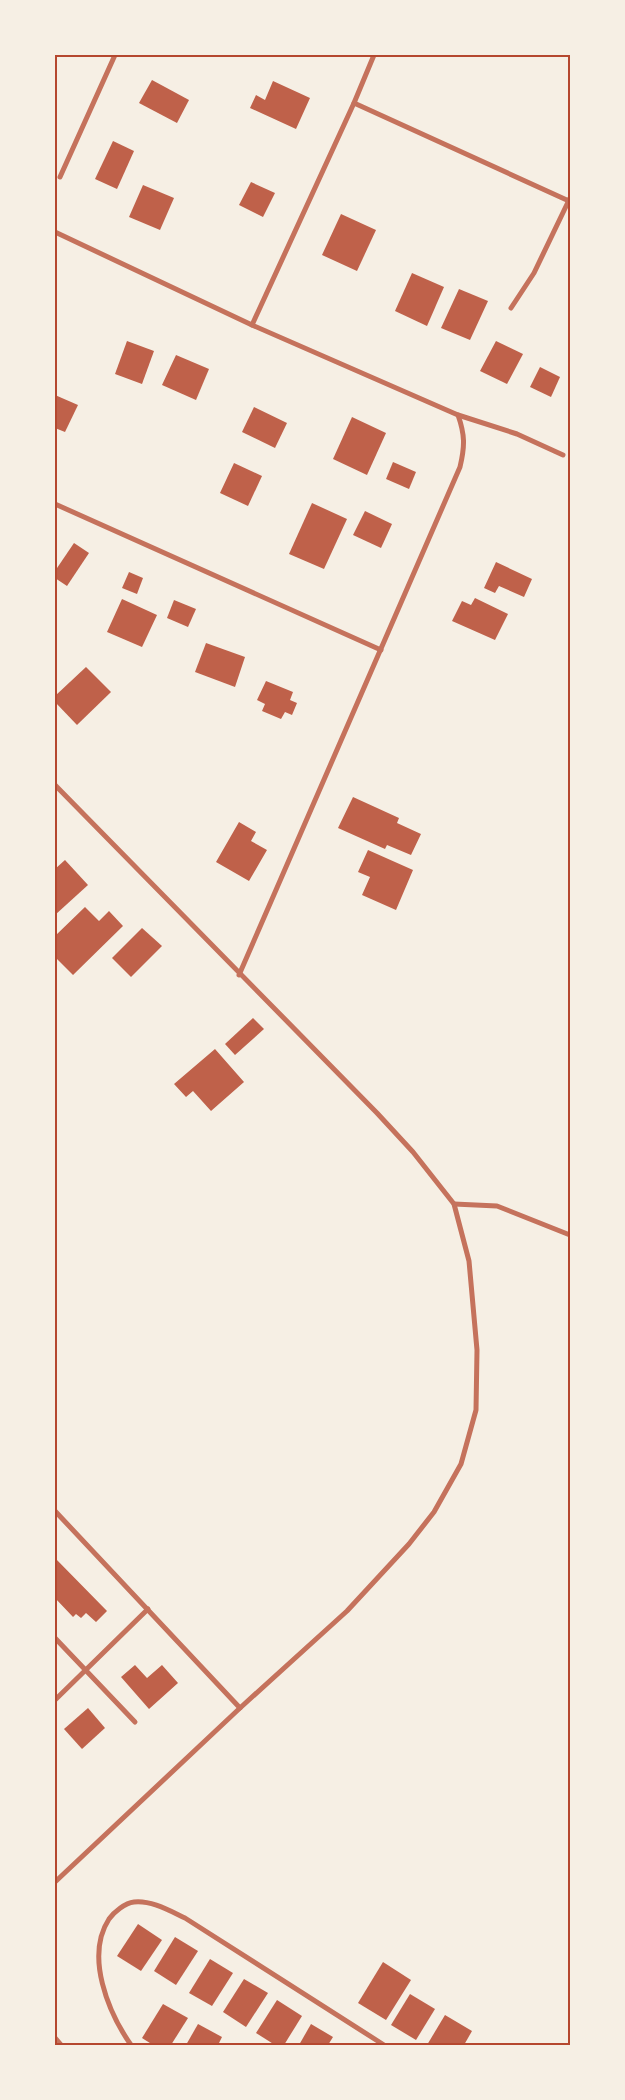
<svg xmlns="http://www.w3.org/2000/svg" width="625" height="2100" font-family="Figtree,sans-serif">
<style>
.building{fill:#bf614a}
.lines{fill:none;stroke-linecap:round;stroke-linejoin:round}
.minor{stroke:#c5725c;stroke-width:5}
.neatline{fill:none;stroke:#b5482f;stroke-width:2}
</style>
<rect width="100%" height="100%" fill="#f6efe4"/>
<g class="building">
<polygon points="152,80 189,100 177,123 139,103"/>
<polygon points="273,81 310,98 296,129 250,108 256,95 265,100"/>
<polygon points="113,141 134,151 117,189 95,179"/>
<polygon points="251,182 275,193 263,217 239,205"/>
<polygon points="143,185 174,198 160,230 129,217"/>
<polygon points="341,214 376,230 357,271 322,255"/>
<polygon points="412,273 444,287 427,326 395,311"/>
<polygon points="459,289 488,301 470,340 441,328"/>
<polygon points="127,341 154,351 142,384 115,374"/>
<polygon points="496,341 523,354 507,384 480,371"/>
<polygon points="176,355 209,369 196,400 162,385"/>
<polygon points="540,367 560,377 551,397 530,387"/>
<polygon points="55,395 78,405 65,432 55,428"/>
<polygon points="254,407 287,423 275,448 242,432"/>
<polygon points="352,417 386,433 367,475 333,459"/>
<polygon points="393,462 416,472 409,489 386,479"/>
<polygon points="234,463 262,476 248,506 220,493"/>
<polygon points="312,503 347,519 324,569 289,554"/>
<polygon points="365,511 392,524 381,548 353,535"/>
<polygon points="74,543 89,553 67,586 55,578 55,571"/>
<polygon points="496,562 532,579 524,597 499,586 495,593 484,588"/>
<polygon points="129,572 143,578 137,594 122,588"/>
<polygon points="475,598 508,614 495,640 452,621 462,601 471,605"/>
<polygon points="122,599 157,615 142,647 107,632"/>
<polygon points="174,600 196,609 188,627 167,618"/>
<polygon points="206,643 245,657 235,687 195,672"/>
<polygon points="86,667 111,692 77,725 55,702 55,696"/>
<polygon points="266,681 293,692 290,700 297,703 292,715 285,712 281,719 262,711 265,704 257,700"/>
<polygon points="353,797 399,818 397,823 421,834 411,855 387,845 385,849 338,828"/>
<polygon points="239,822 256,832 251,841 267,850 249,881 216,862"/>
<polygon points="368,850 413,870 396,910 362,895 370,877 358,872"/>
<polygon points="65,860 88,885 55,915 55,869"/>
<polygon points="85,907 99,921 109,911 123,926 73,975 55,957 55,936"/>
<polygon points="142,928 162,946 131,977 112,958"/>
<polygon points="253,1018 264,1029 235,1055 225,1044"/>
<polygon points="215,1049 244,1082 211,1111 193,1091 186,1097 174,1084"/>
<polygon points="55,1558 107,1611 96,1622 86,1613 81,1618 76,1614 73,1617 55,1598"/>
<polygon points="135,1665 147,1678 162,1665 178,1683 149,1709 121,1677"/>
<polygon points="88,1708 105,1728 82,1749 64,1729"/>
<polygon points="138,1924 162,1940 141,1971 117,1956"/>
<polygon points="175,1937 198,1951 176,1985 154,1971"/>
<polygon points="210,1959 233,1973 212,2006 189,1993"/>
<polygon points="383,1962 411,1980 386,2020 358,2003"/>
<polygon points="244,1979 268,1993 246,2027 223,2012"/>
<polygon points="410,1994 435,2009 416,2040 391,2025"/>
<polygon points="277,2000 302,2016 284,2045 275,2045 256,2033"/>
<polygon points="163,2004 188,2018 171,2045 153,2045 142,2038"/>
<polygon points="445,2015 472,2031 464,2045 427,2045"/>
<polygon points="198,2024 222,2037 218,2045 186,2045"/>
<polygon points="311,2024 333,2037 328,2045 299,2045"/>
</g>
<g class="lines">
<g class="minor">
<polyline points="354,103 569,201"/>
<polyline points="60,177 115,55"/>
<path d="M55,232L252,325L458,415C465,435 465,446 460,467L239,975"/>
<polyline points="511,308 534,273 570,198"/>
<polyline points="252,325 354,103 374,55"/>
<polyline points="458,415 517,434 563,455"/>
<polyline points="55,504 381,650"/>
<polyline points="55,785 377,1113 413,1152 454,1204 469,1261 477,1350 476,1410 461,1464 434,1512 409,1544 347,1611 240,1708 55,1882"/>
<polyline points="454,1204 497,1206 570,1235"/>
<polyline points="55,1511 240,1708"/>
<polyline points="55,1638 135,1722"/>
<polyline points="55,1700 148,1609"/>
<polyline points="55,2038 61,2045"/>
<path d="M131,2045C108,2012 85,1956 109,1919C114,1912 125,1903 134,1902C151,1900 170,1911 185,1918L384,2045"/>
</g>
</g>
<rect width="625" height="2100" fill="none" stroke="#f6efe4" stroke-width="112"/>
<rect x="56" y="56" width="513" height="1988" class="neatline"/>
</svg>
